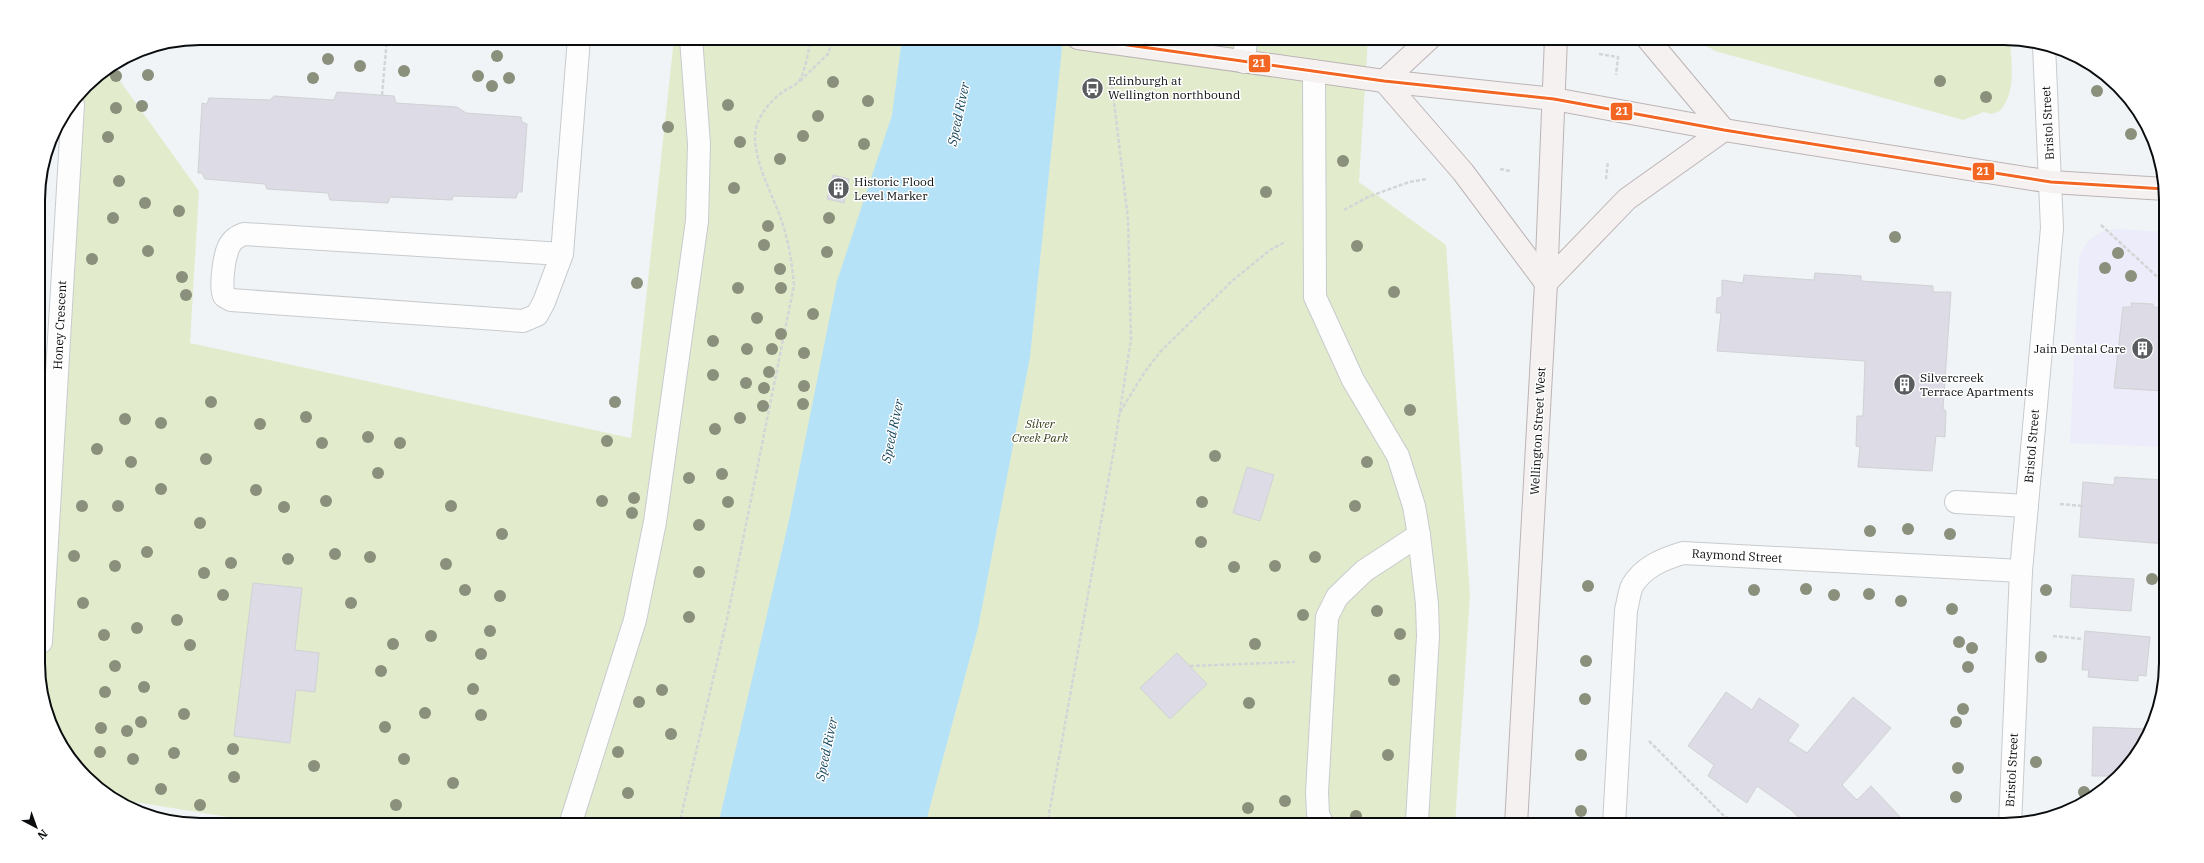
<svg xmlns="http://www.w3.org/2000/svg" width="2204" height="863" font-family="'IBM Plex Serif',serif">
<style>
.commercial{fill:#ececfa}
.green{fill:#e2eccd}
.water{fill:#b6e2f8}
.building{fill:#dcdbe6;stroke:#d0d2d4}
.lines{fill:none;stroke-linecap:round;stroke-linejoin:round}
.minor-casing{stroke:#c8cbcd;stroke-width:24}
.major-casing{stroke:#bcb4b5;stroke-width:24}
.path{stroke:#d4d5d6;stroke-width:2.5;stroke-dasharray:4 2;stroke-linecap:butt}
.minor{stroke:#fdfdfe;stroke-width:22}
.major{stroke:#f5f1f0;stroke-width:22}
.bus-1-casing{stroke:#fff;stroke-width:6}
.bus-1{stroke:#f26522;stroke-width:3}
.tree{fill:#8a907b}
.labels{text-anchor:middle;stroke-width:3;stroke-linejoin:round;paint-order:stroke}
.poi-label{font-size:12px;fill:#0a0c0e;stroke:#fff;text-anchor:start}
.street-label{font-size:12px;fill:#0a0c0e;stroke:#fff}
.park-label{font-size:12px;font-style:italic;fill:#373f16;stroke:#fff}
.water-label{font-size:13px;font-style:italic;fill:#16475c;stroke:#fff}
.rim{fill:none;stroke:#0a0c0e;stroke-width:2}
.line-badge{stroke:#fff;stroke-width:1.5}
.badge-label{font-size:11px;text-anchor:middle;font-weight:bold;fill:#fff}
</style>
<rect width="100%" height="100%" fill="#f0f4f7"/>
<polygon class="commercial" points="2116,229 2165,232 2165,447 2070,443 2079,259 2083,248 2090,239 2101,232"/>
<g class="green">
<polygon points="674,38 1368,38 1359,182 1446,245 1470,595 1455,825 278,825 110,798 78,770 55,735 41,695 40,454 70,108 93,78 110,67 199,191 190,343 631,438"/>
<path d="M1693,38H2004L2010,39C2011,63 2017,91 2000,111L1991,114L1984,112L1963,120L1715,51Z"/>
<path d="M127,806L224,825C190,825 157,821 127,806Z"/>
</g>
<polygon class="water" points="902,38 1063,38 1030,357 978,628 925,825 718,825 789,520 837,281 892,115"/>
<g class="building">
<polygon points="337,92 394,96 396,103 457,107 466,113 521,117 522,122 527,124 522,192 518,192 516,198 453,196 452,200 390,197 388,203 330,200 328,193 267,189 265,184 205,179 202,173 198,173 202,103 207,104 209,98 270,100 274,96 334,100"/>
<polygon points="833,175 849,179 844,203 827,199"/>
<polygon points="1815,273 1861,276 1861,281 1933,286 1933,292 1951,292 1943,409 1946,411 1945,437 1936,436 1932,471 1858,467 1860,447 1856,446 1857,416 1863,416 1865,361 1717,351 1721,313 1716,313 1717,298 1722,297 1722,280 1743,283 1744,275 1814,280"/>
<polygon points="2131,303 2153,304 2153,307 2165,308 2165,391 2114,388 2123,307 2132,307"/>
<polygon points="1247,467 1274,475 1260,521 1233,513"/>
<polygon points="2115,477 2165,480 2166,544 2079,537 2083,482 2114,485"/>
<polygon points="2072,575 2134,579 2131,611 2070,607"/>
<polygon points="253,583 302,588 295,650 319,653 315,692 296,690 290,743 234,736"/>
<polygon points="2085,631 2150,637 2146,676 2138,675 2138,681 2088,677 2089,670 2082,670"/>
<polygon points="1177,653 1207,684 1170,719 1140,688"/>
<polygon points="1726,692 1752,710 1759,698 1799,725 1788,741 1807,753 1853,697 1891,728 1842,785 1857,800 1871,786 1903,820 1898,825 1806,825 1791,810 1757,786 1747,803 1708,776 1714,765 1688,746"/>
<polygon points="2093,727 2148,729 2148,734 2133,762 2118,776 2092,776"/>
</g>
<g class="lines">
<defs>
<g id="minor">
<polyline points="1244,62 1246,38"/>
<polyline points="1314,71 1315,297 1353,380 1398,456 1414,506 1419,535 1427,604 1428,636 1417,821 1415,825"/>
<path d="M562,254L244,234C239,236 234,238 231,243C224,251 220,287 224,296L231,300L523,321L537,315L544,302L562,254L579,38"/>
<polyline points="1956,502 2027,506"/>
<polyline points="41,642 73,104"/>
<polyline points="570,825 635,620 655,522 697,221 699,144 691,38"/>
<polyline points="1323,825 1318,814 1317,792 1327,617 1337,597 1364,571 1419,535"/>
<path d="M1614,825L1626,610C1628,603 1629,593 1632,586C1643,567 1663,559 1683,553L2021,571"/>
<polyline points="2010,825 2021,571 2052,228 2044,45"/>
</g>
<g id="major">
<polyline points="1078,38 1384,81 1554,99 1724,130 2051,182 2165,189"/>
<polyline points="1647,38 1724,130"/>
<polyline points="1384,81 1463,172 1546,283"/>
<polyline points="1384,81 1430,38"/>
<polyline points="1546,283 1627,199 1724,130"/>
<polyline points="1516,825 1546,283 1556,38"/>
</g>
</defs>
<use href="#minor" class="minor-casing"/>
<use href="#major" class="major-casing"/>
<g class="path">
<polyline points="1507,43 1518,45"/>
<polyline points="1599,54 1618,57 1616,75"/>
<polyline points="800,81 829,53 831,38"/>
<polyline points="382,95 387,38"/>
<polyline points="1500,169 1510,171"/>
<polyline points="1606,179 1608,161"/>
<polyline points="1344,210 1368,197 1409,182 1427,179"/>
<polyline points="2101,225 2165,284"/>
<polyline points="1120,412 1144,373 1160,352 1232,281 1270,250 1285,242"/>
<polyline points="2060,504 2083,506"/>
<polyline points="2053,636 2083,639"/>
<polyline points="1190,666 1295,662"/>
<polyline points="1649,741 1724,816 1740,825"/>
<path d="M679,825L727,619L794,285C792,263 789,243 782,222C774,196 746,150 758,122C762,112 771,101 780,94C786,89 793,87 798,82C805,75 809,48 811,38"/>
<polyline points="1047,825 1114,449 1131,339 1128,219 1112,85"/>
</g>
<use href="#minor" class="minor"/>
<use href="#major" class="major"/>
<defs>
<polyline id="bus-1" points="1078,38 1384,81 1554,99 1724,130 2051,182 2165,189"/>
</defs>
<use href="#bus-1" class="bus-1-casing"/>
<use href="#bus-1" class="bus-1"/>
</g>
<g class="tree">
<circle cx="497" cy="56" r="6"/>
<circle cx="328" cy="59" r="6"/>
<circle cx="360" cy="66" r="6"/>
<circle cx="404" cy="71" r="6"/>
<circle cx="148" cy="75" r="6"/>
<circle cx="116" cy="76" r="6"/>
<circle cx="478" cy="76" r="6"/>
<circle cx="313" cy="78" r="6"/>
<circle cx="509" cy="78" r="6"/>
<circle cx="1940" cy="81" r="6"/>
<circle cx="833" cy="82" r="6"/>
<circle cx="492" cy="86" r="6"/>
<circle cx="2097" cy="91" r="6"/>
<circle cx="1986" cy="97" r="6"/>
<circle cx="868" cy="101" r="6"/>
<circle cx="728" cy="105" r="6"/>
<circle cx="142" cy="106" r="6"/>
<circle cx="116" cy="108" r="6"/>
<circle cx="818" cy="116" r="6"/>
<circle cx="668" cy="127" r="6"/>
<circle cx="2131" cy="134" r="6"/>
<circle cx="803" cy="136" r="6"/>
<circle cx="108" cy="137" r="6"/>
<circle cx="740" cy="142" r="6"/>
<circle cx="864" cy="144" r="6"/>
<circle cx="780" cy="159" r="6"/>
<circle cx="1343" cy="161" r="6"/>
<circle cx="119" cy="181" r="6"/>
<circle cx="734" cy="188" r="6"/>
<circle cx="1266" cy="192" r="6"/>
<circle cx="145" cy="203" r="6"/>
<circle cx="179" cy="211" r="6"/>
<circle cx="113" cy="218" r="6"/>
<circle cx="829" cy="218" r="6"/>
<circle cx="768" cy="226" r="6"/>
<circle cx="1895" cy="237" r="6"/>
<circle cx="764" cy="245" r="6"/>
<circle cx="1357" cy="246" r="6"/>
<circle cx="148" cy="251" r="6"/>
<circle cx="827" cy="252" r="6"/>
<circle cx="2118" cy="253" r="6"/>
<circle cx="92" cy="259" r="6"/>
<circle cx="2105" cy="268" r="6"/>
<circle cx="780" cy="269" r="6"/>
<circle cx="2131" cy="276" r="6"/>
<circle cx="182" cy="277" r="6"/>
<circle cx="637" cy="283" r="6"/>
<circle cx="738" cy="288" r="6"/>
<circle cx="781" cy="288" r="6"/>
<circle cx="1394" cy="292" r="6"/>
<circle cx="186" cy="295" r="6"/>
<circle cx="813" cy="314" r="6"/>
<circle cx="757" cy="318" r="6"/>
<circle cx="781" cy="334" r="6"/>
<circle cx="713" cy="341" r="6"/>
<circle cx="747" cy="349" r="6"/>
<circle cx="772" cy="349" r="6"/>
<circle cx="804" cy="353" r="6"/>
<circle cx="769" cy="372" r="6"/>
<circle cx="713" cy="375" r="6"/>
<circle cx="746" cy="383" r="6"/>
<circle cx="804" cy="386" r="6"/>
<circle cx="764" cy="388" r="6"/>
<circle cx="211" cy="402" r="6"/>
<circle cx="615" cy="402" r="6"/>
<circle cx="803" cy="404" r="6"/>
<circle cx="763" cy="406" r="6"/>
<circle cx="1410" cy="410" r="6"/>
<circle cx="306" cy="417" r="6"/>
<circle cx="740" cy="418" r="6"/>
<circle cx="125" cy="419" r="6"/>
<circle cx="161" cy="423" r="6"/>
<circle cx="260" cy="424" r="6"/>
<circle cx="715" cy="429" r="6"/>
<circle cx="368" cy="437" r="6"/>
<circle cx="607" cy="441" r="6"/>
<circle cx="322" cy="443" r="6"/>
<circle cx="400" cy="443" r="6"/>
<circle cx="97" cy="449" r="6"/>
<circle cx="1215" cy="456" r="6"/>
<circle cx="206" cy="459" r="6"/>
<circle cx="131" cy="462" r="6"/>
<circle cx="1367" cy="462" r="6"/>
<circle cx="378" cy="473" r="6"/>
<circle cx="722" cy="474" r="6"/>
<circle cx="689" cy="478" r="6"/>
<circle cx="161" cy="489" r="6"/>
<circle cx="256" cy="490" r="6"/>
<circle cx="634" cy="498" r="6"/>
<circle cx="326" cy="501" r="6"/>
<circle cx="602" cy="501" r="6"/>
<circle cx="728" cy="502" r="6"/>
<circle cx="1202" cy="502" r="6"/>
<circle cx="82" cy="506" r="6"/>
<circle cx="118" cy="506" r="6"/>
<circle cx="451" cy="506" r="6"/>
<circle cx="1355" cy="506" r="6"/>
<circle cx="284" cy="507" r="6"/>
<circle cx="632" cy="513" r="6"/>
<circle cx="200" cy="523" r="6"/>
<circle cx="699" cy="525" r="6"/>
<circle cx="1908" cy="529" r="6"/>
<circle cx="1870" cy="531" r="6"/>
<circle cx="502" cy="534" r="6"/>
<circle cx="1950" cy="534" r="6"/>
<circle cx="1201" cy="542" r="6"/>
<circle cx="147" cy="552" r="6"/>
<circle cx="335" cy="554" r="6"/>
<circle cx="74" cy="556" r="6"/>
<circle cx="370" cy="557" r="6"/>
<circle cx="1315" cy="557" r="6"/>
<circle cx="288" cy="559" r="6"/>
<circle cx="231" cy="563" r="6"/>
<circle cx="446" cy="564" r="6"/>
<circle cx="115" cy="566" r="6"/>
<circle cx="1275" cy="566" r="6"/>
<circle cx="1234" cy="567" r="6"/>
<circle cx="699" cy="572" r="6"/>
<circle cx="204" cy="573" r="6"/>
<circle cx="2152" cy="579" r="6"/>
<circle cx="1588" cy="586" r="6"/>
<circle cx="1806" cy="589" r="6"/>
<circle cx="465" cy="590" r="6"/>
<circle cx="1754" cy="590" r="6"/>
<circle cx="2046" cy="590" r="6"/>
<circle cx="1869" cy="594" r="6"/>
<circle cx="223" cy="595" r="6"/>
<circle cx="1834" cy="595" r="6"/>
<circle cx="500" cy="596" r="6"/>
<circle cx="1901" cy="601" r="6"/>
<circle cx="83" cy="603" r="6"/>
<circle cx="351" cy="603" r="6"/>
<circle cx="1952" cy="609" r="6"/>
<circle cx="1377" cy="611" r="6"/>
<circle cx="1303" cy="615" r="6"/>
<circle cx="689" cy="617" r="6"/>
<circle cx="177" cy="620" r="6"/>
<circle cx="137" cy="628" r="6"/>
<circle cx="490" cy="631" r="6"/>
<circle cx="1400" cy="634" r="6"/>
<circle cx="104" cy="635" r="6"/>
<circle cx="431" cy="636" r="6"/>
<circle cx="1959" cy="642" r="6"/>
<circle cx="393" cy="644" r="6"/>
<circle cx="1255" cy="644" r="6"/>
<circle cx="190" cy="645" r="6"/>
<circle cx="1972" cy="648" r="6"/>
<circle cx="481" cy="654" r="6"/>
<circle cx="2041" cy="657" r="6"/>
<circle cx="1586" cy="661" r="6"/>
<circle cx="115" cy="666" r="6"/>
<circle cx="1968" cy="667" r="6"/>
<circle cx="381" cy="671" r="6"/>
<circle cx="1394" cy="680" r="6"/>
<circle cx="144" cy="687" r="6"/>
<circle cx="473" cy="689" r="6"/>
<circle cx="662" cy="690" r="6"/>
<circle cx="105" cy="692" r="6"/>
<circle cx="1585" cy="699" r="6"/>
<circle cx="639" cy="702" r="6"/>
<circle cx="1249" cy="703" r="6"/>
<circle cx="1963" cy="709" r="6"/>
<circle cx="425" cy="713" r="6"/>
<circle cx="184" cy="714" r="6"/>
<circle cx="481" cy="715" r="6"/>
<circle cx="141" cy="722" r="6"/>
<circle cx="1956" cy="722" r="6"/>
<circle cx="385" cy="727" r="6"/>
<circle cx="101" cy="728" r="6"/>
<circle cx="127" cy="731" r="6"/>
<circle cx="671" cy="734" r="6"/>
<circle cx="233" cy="749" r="6"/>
<circle cx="100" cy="752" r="6"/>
<circle cx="618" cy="752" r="6"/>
<circle cx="174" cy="753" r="6"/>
<circle cx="1388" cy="755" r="6"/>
<circle cx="1581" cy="755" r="6"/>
<circle cx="133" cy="759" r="6"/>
<circle cx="404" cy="759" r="6"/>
<circle cx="2036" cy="762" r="6"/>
<circle cx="314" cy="766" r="6"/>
<circle cx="1958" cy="768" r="6"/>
<circle cx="234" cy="777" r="6"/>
<circle cx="453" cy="783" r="6"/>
<circle cx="161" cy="789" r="6"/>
<circle cx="2084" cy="792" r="6"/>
<circle cx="628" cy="793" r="6"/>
<circle cx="1956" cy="797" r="6"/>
<circle cx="1285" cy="801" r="6"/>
<circle cx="200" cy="805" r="6"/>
<circle cx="396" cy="805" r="6"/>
<circle cx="1248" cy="808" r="6"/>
<circle cx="1581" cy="811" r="6"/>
<circle cx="1356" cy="816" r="6"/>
</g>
<defs>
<symbol id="bus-disc" viewBox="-11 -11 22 22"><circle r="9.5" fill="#5a5d60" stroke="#fff"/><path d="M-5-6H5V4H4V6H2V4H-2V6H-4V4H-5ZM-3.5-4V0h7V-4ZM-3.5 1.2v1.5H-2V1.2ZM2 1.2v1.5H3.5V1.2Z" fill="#fff"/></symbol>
<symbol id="building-disc" viewBox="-11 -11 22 22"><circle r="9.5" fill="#5a5d60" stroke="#fff"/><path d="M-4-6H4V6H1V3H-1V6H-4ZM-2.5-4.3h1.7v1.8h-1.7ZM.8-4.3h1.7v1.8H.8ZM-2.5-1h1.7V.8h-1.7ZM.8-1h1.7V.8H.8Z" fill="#fff"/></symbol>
</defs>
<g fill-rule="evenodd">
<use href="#bus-disc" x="1080" y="76" width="25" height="25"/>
<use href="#building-disc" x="826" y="176" width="25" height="25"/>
<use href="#building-disc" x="2130" y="336" width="25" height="25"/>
<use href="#building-disc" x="1892" y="372" width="25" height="25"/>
</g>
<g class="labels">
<g class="poi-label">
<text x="1108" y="85">Edinburgh at<tspan x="1108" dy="14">Wellington northbound</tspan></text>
<text x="854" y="186">Historic Flood<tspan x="854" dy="14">Level Marker</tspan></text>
<text x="2126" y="353" text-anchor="end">Jain Dental Care</text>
<text x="1920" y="382">Silvercreek<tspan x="1920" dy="14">Terrace Apartments</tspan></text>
</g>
<g class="street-label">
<text transform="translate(2048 123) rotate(-93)" y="4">Bristol Street</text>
<text transform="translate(60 325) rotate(-87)" y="4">Honey Crescent</text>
<text transform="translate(1538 431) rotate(-87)" y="4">Wellington Street West</text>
<text transform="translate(2032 446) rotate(-85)" y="4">Bristol Street</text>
<text transform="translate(1737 556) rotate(3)" y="4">Raymond Street</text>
<text transform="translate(2012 770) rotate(-87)" y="4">Bristol Street</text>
</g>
<g class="park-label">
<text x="1040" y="428">Silver<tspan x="1040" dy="14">Creek Park</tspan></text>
</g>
<g class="water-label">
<text transform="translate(958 114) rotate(-78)" y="5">Speed River</text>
<text transform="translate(892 431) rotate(-78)" y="5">Speed River</text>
<text transform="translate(826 749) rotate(-78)" y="5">Speed River</text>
</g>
</g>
<path d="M0 0H2204V863H0ZM200 45H2004A155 155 0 0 1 2159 200V663A155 155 0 0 1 2004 818H200A155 155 0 0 1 45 663V200A155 155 0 0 1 200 45Z" fill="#fff" fill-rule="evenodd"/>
<path class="rim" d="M200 45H2004A155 155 0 0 1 2159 200V663A155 155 0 0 1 2004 818H200A155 155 0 0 1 45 663V200A155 155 0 0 1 200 45Z"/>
<g class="line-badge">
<rect x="1248" y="54" width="23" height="19" rx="4" fill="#f26522"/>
<rect x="1610" y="102" width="23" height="19" rx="4" fill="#f26522"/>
<rect x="1972" y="162" width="23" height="19" rx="4" fill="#f26522"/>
</g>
<g class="badge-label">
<text x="1259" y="67">21</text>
<text x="1622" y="115">21</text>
<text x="1983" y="175">21</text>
</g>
<g transform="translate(36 827) rotate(139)" stroke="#ffffff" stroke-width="3" paint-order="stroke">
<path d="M0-3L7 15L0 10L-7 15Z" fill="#0a0c0e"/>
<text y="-6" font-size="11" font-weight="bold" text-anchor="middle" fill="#0a0c0e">N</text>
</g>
</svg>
